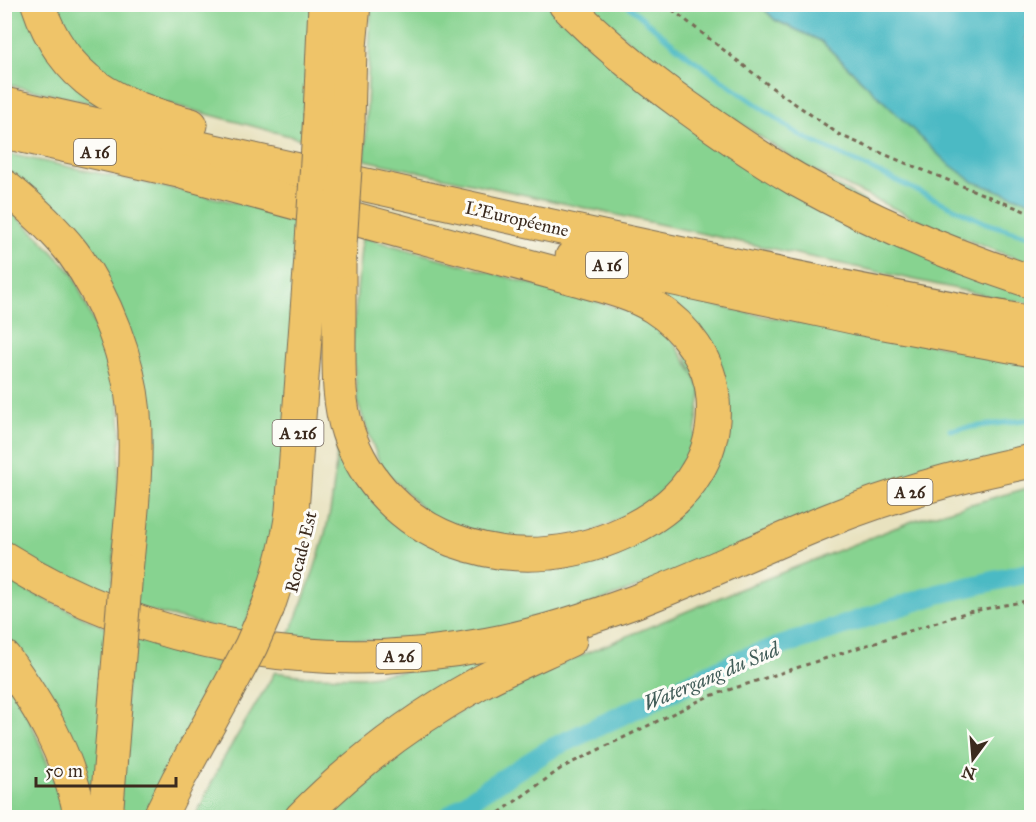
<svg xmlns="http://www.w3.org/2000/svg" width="1036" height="822" font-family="'IM FELL Great Primer',serif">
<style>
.green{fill:#87d390;stroke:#617e57;stroke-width:1.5}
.water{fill:#4cbac4;stroke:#447271;stroke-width:1.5}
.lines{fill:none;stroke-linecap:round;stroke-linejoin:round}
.stream{stroke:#4cbac4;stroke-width:5}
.canal{stroke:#4cbac4;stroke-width:20}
.highway-casing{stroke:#786a56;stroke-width:35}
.path{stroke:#786a56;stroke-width:3;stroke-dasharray:4.5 4.5;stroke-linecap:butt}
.highway{stroke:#efc469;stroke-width:33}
.highway-bridge-casing{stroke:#786a56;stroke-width:35;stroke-linecap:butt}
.highway-bridge{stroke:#efc469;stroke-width:33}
.labels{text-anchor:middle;stroke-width:6;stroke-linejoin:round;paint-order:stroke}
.shield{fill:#fdfcf7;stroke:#75695f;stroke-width:1.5}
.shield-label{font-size:16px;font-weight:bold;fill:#3b2a1e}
.street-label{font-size:18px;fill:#3b2a1e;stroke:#fdfcf7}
.water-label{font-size:20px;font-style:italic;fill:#415c58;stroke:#fdfcf7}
</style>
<rect width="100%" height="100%" fill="#fdfcf7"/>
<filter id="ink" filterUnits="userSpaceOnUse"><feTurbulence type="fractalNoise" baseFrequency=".0167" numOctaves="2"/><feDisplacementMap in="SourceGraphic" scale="12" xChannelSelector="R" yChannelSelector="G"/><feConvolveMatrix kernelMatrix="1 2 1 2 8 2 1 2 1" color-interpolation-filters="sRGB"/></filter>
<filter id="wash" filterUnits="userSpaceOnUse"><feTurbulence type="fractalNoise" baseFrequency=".008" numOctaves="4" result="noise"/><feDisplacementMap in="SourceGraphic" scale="24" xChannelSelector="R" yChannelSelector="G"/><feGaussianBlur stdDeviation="1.35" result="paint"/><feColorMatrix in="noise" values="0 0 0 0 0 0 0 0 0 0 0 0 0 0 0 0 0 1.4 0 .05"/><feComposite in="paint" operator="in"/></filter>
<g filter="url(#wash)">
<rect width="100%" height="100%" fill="#e8e2bf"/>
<g class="green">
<polygon points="5,5 28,5 104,106 5,84"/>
<polygon points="56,5 314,5 305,140 143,97 91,64 63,29"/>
<polygon points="371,5 551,5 622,67 1031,293 1031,303 1012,301 365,160"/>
<polygon points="587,5 760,5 775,20 821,41 861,80 974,182 1031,202 1031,264 933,227 803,165 729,116 651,60"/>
<polygon points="4,153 305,217 281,533 242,634 134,607 130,347 5,177"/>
<polygon points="4,205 37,235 73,274 116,376 121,427 112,599 37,564 5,542"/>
<polygon points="362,237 659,319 702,387 692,454 668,488 637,510 587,535 531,543 475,534 429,515 381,467 358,404 352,345"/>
<path d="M660,293L768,317L1031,361V447L568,612L448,641H379L289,635C306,593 323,551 331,506C335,481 336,456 339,431L408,528L608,550L723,445Z"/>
<polygon points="1031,487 1031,817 321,818 387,755 491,693 733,592 915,520"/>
<polygon points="5,577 28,591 109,629 99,776 87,798 5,642"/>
<polygon points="130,637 178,652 229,664 149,817 116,818"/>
<polygon points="498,657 288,817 195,818 222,761 275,672 305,676 363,677"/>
<polygon points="4,676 21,697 69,817 5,817"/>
</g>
<path class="water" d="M760,5H1025C1032,18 1035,26 1026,38L1032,53L1031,202L974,182L946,162L821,41L775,20Z"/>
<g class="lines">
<g class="stream">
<polyline points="626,4 684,53 801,136 986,223 1032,237"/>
<polyline points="950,430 1032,419"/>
</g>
<polyline class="canal" points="446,818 482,792 552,748 744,658 938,594 1032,572"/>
</g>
</g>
<g filter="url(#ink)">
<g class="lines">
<defs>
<g id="highway">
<path d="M38,4C64,83 117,105 191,125"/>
<path d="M565,4C602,42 644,76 687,107C723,133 759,158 797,180C872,222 950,255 1032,282"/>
<path d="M4,104C346,180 687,260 1032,323"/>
<polyline points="320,114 325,4"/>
<polyline points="348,122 350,47 354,4"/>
<polyline points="4,132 205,177"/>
<path d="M185,173L573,278C600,286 630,292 654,307C686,327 711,362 713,399C715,425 710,451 696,473C669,520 601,548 550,553C517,557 482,551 452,540C403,521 365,482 348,432C338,402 339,370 339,338C339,312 339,287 339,261"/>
<path d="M4,186C29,206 53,227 73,253C105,296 129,359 134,413C138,466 131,519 126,572"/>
<polyline points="572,257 857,318 1032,350"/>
<path d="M4,558C148,648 323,676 489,644C538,635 587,619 634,602C700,577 764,546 829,520C894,494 963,475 1032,461"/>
<path d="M268,607C279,575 288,544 292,511L311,257"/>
<path d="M4,657C42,709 68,754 81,818"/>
<polyline points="106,818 117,681"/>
<polyline points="159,818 178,780 227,691"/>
<path d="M301,818C355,763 412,720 479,683C509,667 540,654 570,640"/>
</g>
</defs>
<use href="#highway" class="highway-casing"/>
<g class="path">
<polyline points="665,4 771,87 840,135 893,158 1032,214"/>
<polyline points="492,818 563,767 707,697 968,612 1032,600"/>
</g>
<use href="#highway" class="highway"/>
<defs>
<g id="highway-bridge">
<polyline points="311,257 320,114"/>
<polyline points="339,261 348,122"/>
<polyline points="117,681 126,572"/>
<polyline points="227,691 251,646 268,607"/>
</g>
</defs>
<use href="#highway-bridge" class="highway-bridge-casing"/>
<use href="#highway-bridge" class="highway-bridge"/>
</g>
</g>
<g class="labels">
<g class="shield">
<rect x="74" y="139" width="42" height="26" rx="4.5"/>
<rect x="586" y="252" width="42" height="26" rx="4.5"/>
<rect x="272.5" y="420" width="51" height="26" rx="4.5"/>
<rect x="887.5" y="479" width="45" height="26" rx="4.5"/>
<rect x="376.5" y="643" width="45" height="26" rx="4.5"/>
</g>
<g class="shield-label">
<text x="95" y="158">A 16</text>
<text x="607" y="271">A 16</text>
<text x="298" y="439">A 216</text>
<text x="910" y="498">A 26</text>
<text x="399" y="662">A 26</text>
</g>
<g class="street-label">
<text transform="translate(517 219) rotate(13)" y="6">L'Européenne</text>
<text transform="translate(301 552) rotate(-76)" y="6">Rocade Est</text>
</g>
<g class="water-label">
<text transform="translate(711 676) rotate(-23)" y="7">Watergang du Sud</text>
</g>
</g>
<rect width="1036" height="822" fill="none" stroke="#fdfcf7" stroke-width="24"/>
<g transform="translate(973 759) rotate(196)" stroke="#fdfcf7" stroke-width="4.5" paint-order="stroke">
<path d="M0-4.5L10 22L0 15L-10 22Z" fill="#3b2a1e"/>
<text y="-9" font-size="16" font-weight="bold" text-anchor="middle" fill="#3b2a1e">N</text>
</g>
<path d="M36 777v9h140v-9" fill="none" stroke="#3b2a1e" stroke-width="3"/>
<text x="45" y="777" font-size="18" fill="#3b2a1e" stroke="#fdfcf7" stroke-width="4.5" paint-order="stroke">50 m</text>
</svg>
